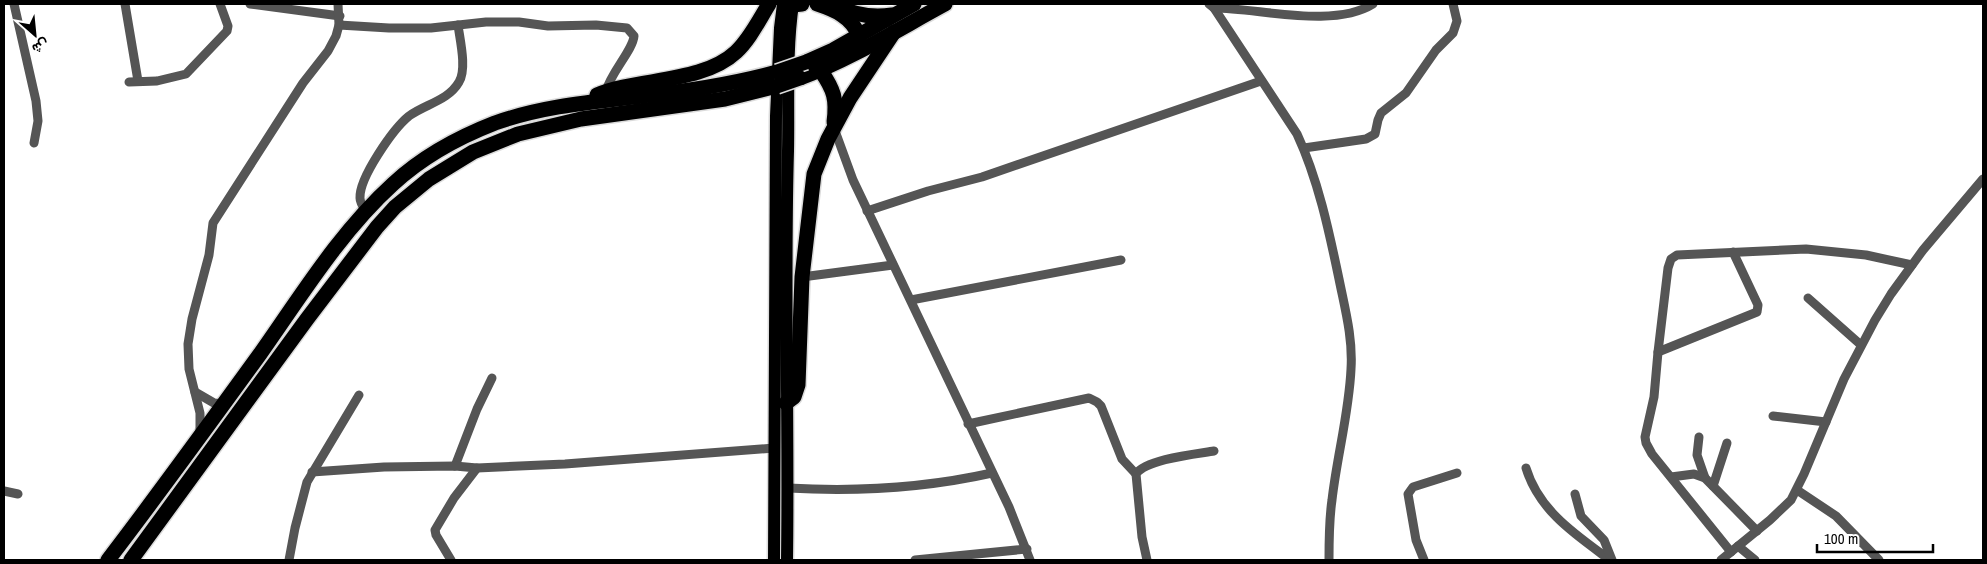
<svg xmlns="http://www.w3.org/2000/svg" width="1987" height="564" font-family="'Archivo Narrow',Vazirmatn,sans-serif">
<style>
.lines{fill:none;stroke-linecap:round;stroke-linejoin:round}
.primary-casing{stroke:#dbdbdb;stroke-width:15}
.highway-casing{stroke:#dbdbdb;stroke-width:18}
.street{stroke:#555;stroke-width:9}
.primary{stroke:#000;stroke-width:12}
.highway{stroke:#000;stroke-width:15}
.highway-bridge-casing{stroke:#dbdbdb;stroke-width:18;stroke-linecap:butt}
.highway-bridge{stroke:#000;stroke-width:15}
</style>
<rect width="100%" height="100%" fill="#fff"/>
<g class="lines">
<defs>
<g id="primary">
<polyline points="774,560 776,116 780,28 783,4"/>
<path d="M787,560C789,424 784,288 788,151C789,102 786,52 793,4"/>
</g>
<g id="highway">
<path d="M817,4C835,10 852,17 859,36"/>
<path d="M834,4C852,15 870,18 892,15"/>
<polyline points="793,5 802,4"/>
<polyline points="806,62 833,50 914,4"/>
<path d="M821,71C834,90 837,99 834,122"/>
<path d="M800,78C851,59 897,30 945,4"/>
<path d="M597,95C638,78 703,83 736,52C750,39 759,20 769,4"/>
<polyline points="786,403 794,397 798,385 802,277 814,174 828,139 850,98 894,32"/>
<path d="M108,560C160,492 210,423 260,354C301,296 340,232 393,184C422,157 459,137 495,123C543,106 592,102 642,96C688,91 733,84 777,72"/>
<polyline points="131,560 307,319 377,227 395,207 429,179 473,152 518,134 581,119 725,99 777,86"/>
</g>
</defs>
<use href="#primary" class="primary-casing"/>
<use href="#highway" class="highway-casing"/>
<g class="street">
<polyline points="14,4 36,101 38,121 34,143"/>
<polyline points="125,4 138,81"/>
<polyline points="250,4 340,16"/>
<path d="M1209,4L1214,8L1297,134C1318,179 1329,231 1339,279C1345,309 1353,338 1351,369C1349,413 1337,456 1332,500C1329,520 1329,540 1329,560"/>
<path d="M1214,8C1259,8 1333,29 1373,4"/>
<path d="M339,25L389,28H431L486,22H519L548,26L596,25L627,28L634,36C633,50 611,72 606,91"/>
<polyline points="129,82 157,81 186,74 227,31 228,26 220,4"/>
<polyline points="834,128 853,180 1009,507 1030,560"/>
<polyline points="1304,148 1366,139 1375,134 1378,120 1381,113 1406,93 1436,50 1453,33 1457,21 1453,4"/>
<path d="M366,211C363,207 360,203 360,198C359,178 393,129 409,116C425,104 448,101 459,82C467,69 460,40 458,25"/>
<polyline points="867,211 928,191 982,177 1261,81"/>
<polyline points="802,277 893,265"/>
<polyline points="1808,298 1861,345"/>
<polyline points="911,300 1121,260"/>
<polyline points="1658,352 1757,312 1758,305 1733,252"/>
<polyline points="195,392 214,403 223,404"/>
<polyline points="1773,416 1826,422"/>
<polyline points="968,424 1089,398 1097,402 1101,406 1122,459 1136,474"/>
<polyline points="200,434 200,413 189,369 188,344 192,319 209,255 213,223 303,83 328,51 336,36 339,25 338,4"/>
<polyline points="1699,437 1697,455 1705,478"/>
<polyline points="455,466 477,409 492,378"/>
<path d="M1526,468C1539,511 1576,535 1610,560"/>
<polyline points="312,472 384,467 455,466 477,468 565,464 774,448"/>
<polyline points="1671,477 1694,474 1705,478 1757,531"/>
<polyline points="1713,486 1727,443"/>
<path d="M788,488C857,492 925,488 992,473"/>
<polyline points="1797,490 1836,516 1879,560"/>
<polyline points="4,491 18,494"/>
<polyline points="1575,494 1581,516 1604,540 1612,560"/>
<polyline points="1738,546 1755,560"/>
<polyline points="1731,552 1652,454 1646,443 1645,437 1654,397 1658,352 1668,268 1671,259 1677,255 1806,249 1866,255 1912,265"/>
<polyline points="289,560 295,528 307,482 359,395"/>
<polyline points="451,560 436,535 435,530 454,498 477,468"/>
<polyline points="915,560 1027,549"/>
<path d="M1147,560L1142,537L1136,474C1146,459 1196,454 1214,451"/>
<polyline points="1424,560 1416,540 1408,494 1413,487 1457,473"/>
<polyline points="1721,560 1770,520 1791,500 1804,474 1844,379 1875,320 1891,294 1923,250 1983,179"/>
</g>
<use href="#primary" class="primary"/>
<use href="#highway" class="highway"/>
<defs>
<g id="highway-bridge">
<polyline points="777,72 806,62"/>
<polyline points="777,86 800,78"/>
</g>
</defs>
<use href="#highway-bridge" class="highway-bridge-casing"/>
<use href="#highway-bridge" class="highway-bridge"/>
</g>
<rect width="1987" height="564" fill="none" stroke="#000000" stroke-width="10"/>
<g transform="translate(35 35) rotate(153)" stroke="#ffffff" stroke-width="4" paint-order="stroke">
<path d="M0-4L9 19L0 12L-9 19Z" fill="#000000"/>
<text y="-8" font-size="14" font-weight="bold" text-anchor="middle" fill="#000000">ش</text>
</g>
<path d="M1817 544v8h116v-8" fill="none" stroke="#000000" stroke-width="2.5"/>
<text x="1824" y="544" font-size="15" fill="#000000" stroke="#ffffff" stroke-width="4" paint-order="stroke">100 m</text>
</svg>
